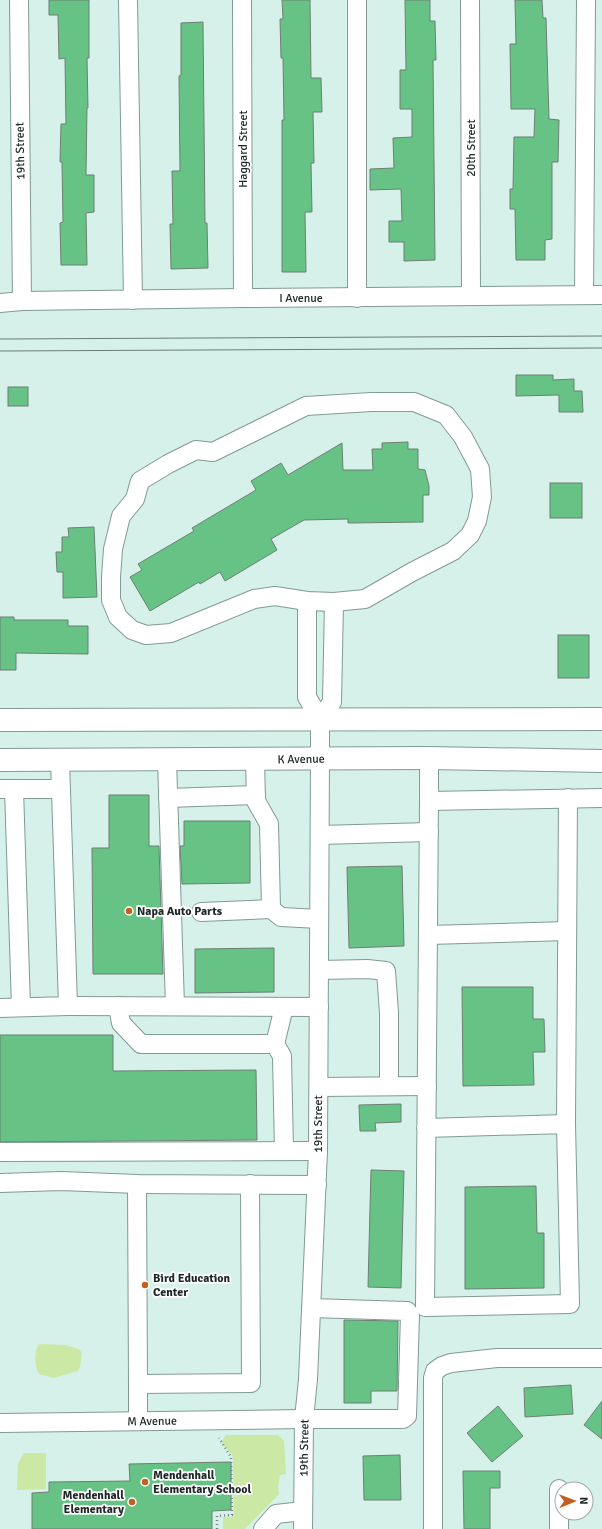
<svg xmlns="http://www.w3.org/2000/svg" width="602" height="1529" font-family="Signika,sans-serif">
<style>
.green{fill:#cbe8a4}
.building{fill:#66c385;stroke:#6d7f72}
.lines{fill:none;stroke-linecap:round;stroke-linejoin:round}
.minor-casing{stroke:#819a94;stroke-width:20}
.major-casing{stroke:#819a94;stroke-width:24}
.path{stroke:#758783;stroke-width:2.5;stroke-dasharray:1 3;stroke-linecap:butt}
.minor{stroke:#fff;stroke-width:18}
.major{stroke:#fff;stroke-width:22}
.tram{stroke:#6a7b77;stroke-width:1}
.poi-dot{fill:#c16020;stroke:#fff;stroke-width:1.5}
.labels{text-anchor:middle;stroke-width:3.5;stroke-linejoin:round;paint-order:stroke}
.street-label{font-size:12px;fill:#1d2725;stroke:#fff}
.poi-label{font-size:12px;font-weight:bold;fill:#1d2725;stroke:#fff;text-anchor:start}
</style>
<rect width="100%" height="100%" fill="#d6f1ea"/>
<g class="green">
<path d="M39,1344L65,1345L79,1349L82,1353L80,1367L77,1371L54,1378L39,1374C34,1366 34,1351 39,1344Z"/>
<polygon points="226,1435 278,1435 284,1441 286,1474 280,1475 278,1487 279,1494 245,1529 223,1529 223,1517 234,1517 233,1458 231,1453 221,1443"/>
<polygon points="24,1453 46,1453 46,1489 17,1490 18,1464"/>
</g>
<g class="building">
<polygon points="49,0 89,0 89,58 87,58 88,108 87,108 86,175 94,175 94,212 86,213 87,265 61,265 60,223 63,222 62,162 60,162 61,124 66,124 65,58 59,59 58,15 49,15"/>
<polygon points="282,0 310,0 311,78 321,78 322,112 313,112 314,163 311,163 312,212 305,212 306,272 282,272 282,120 284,120 283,58 281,58 280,19 283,19"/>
<polygon points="405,0 430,0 430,21 435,21 436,60 433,60 435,260 404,261 404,242 389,242 389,221 402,221 401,189 370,190 370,169 394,168 393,138 412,137 412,109 400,109 400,70 406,70"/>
<polygon points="515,0 542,0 543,18 546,18 549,119 559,120 558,162 552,162 552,239 545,240 545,260 516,260 515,209 510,209 510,189 513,189 514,137 534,137 535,109 511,109 510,44 516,44"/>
<polygon points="203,22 205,223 207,223 208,268 171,269 170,224 173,224 172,171 180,171 179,76 181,75 181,23"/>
<polygon points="516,375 553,375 553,380 574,379 574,391 582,391 583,412 559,412 559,395 516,396"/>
<rect x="8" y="387" width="20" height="19"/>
<polygon points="408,442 408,449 418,449 418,469 425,470 429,486 429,495 423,495 423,522 348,523 348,519 304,520 271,539 277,550 225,581 220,572 200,584 199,582 150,611 130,577 142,570 138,564 194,531 192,528 256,490 251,481 281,463 288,475 342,443 343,470 373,470 372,449 382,449 382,443"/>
<rect x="550" y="483" width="32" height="35"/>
<polygon points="94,527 97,597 63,598 63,572 57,572 56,552 62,552 62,537 69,537 68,528"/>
<polygon points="0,617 14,617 14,620 68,620 68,626 88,626 88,654 16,653 16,670 0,670"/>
<rect x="558" y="635" width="31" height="43"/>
<polygon points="109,795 149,795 149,846 159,846 163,974 93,974 92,848 109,848"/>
<polygon points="184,821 250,821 250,883 182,884 180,846 184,846"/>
<polygon points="402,866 404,946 349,948 347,867"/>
<polygon points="274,948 274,992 195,993 195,949"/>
<polygon points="462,987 533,987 533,1019 544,1019 545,1052 533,1052 534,1085 463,1086"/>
<polygon points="0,1035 113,1035 113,1071 256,1070 257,1140 0,1142"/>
<polygon points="401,1104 401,1122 375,1123 376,1131 360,1131 359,1105"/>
<polygon points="371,1170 404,1171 401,1288 368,1287"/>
<polygon points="536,1186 537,1233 544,1233 544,1288 465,1289 465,1187"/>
<polygon points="344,1320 398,1321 397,1391 371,1391 371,1403 344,1403"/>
<polygon points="571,1385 573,1414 525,1417 524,1388"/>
<polygon points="602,1401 602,1439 584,1425"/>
<polygon points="498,1406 523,1436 492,1462 467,1433"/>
<polygon points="400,1455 401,1500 364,1500 363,1456"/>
<polygon points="231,1462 231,1510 212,1511 212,1529 32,1529 32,1493 49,1492 49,1482 130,1481 129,1464"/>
<polygon points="463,1471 500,1471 500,1488 490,1488 490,1529 464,1529"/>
</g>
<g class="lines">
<defs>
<g id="minor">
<polyline points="19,0 22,301"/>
<polyline points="128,0 133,300"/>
<polyline points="242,0 243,298"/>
<polyline points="357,0 357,298"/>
<polyline points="470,0 471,296"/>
<polyline points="584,295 586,0"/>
<polyline points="0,303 22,301 243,298 602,295"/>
<polygon points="371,402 414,402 446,415 463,437 480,469 482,497 477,521 470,535 453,551 412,572 365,599 334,602 307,601 275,596 254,599 171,633 146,635 132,630 118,617 111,600 111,577 113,549 121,516 135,499 140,481 168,464 196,450 213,452 306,406"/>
<polyline points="320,719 332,702 334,602"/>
<polyline points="429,758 429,801 602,798"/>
<polyline points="255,759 256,801 269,824 271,909 281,917 319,919"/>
<polyline points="167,760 175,1006"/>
<polyline points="0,789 61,789"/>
<polyline points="14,789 21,1007"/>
<polyline points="168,798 256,795"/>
<polyline points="320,835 429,832"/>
<polyline points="201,912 271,909"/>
<polyline points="428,935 567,931"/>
<polyline points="319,970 367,969 386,971 389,1013 389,1086"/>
<polyline points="68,1006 319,1007"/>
<polyline points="118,1006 121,1023 141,1044 275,1044 282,1056 284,1151"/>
<polyline points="0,1008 68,1006 60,760"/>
<polyline points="275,1044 284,1007"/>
<polyline points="319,1087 427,1086"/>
<polyline points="566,1124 568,798"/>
<polyline points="426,1128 566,1124 570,1304 425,1307 429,801"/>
<polyline points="0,1152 318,1151"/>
<polyline points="0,1183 61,1181 137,1184 317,1185"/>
<polyline points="137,1184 138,1384 251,1383 250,1184"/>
<polyline points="138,1384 138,1421"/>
<polyline points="0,1423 304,1419 403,1419 407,1416 410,1315 407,1311 311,1308"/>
<polyline points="559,1489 559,1529"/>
<polyline points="263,1529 276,1514 303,1511"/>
<polyline points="303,1529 304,1419 308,1379 318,1151 320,758 320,719 307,697 307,601"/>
<polyline points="433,1529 433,1378 435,1371 442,1366 451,1363 497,1358 602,1358"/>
</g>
<g id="major">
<polyline points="0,720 602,719"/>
<polyline points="0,760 429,758 602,761"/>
</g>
</defs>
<use href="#minor" class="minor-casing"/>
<use href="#major" class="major-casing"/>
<polyline class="path" points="217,1529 217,1516 232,1515 231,1457 219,1438"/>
<use href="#minor" class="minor"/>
<use href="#major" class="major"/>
<g class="tram">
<polyline points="0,339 602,336"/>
<polyline points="0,351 602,348"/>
</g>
</g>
<g class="poi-dot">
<circle cx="129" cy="911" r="4"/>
<circle cx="145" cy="1285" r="4"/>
<circle cx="145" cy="1482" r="4"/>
<circle cx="132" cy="1502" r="4"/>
</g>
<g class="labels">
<g class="street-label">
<text transform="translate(471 148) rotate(-90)" y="4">20th Street</text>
<text transform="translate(243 149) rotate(-90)" y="4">Haggard Street</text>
<text transform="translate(20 151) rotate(-91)" y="4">19th Street</text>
<text x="301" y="302">I Avenue</text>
<text transform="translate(301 759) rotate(-1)" y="4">K Avenue</text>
<text transform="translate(318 1124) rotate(-90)" y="4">19th Street</text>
<text transform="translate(152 1421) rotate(-1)" y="4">M Avenue</text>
<text transform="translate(304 1448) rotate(-89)" y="4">19th Street</text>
</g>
<g class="poi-label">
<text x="137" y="915">Napa Auto Parts</text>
<text x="153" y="1282">Bird Education<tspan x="153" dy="14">Center</tspan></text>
<text x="153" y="1479">Mendenhall<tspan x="153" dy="14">Elementary School</tspan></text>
<text x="124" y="1499" text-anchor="end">Mendenhall<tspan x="124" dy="14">Elementary</tspan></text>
</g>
</g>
<g transform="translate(574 1501) rotate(89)"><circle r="19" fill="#ffffff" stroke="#a5a9a8"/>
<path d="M0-3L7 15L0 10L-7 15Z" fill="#c16020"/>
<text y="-6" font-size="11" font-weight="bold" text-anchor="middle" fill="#1d2725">N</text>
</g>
</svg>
